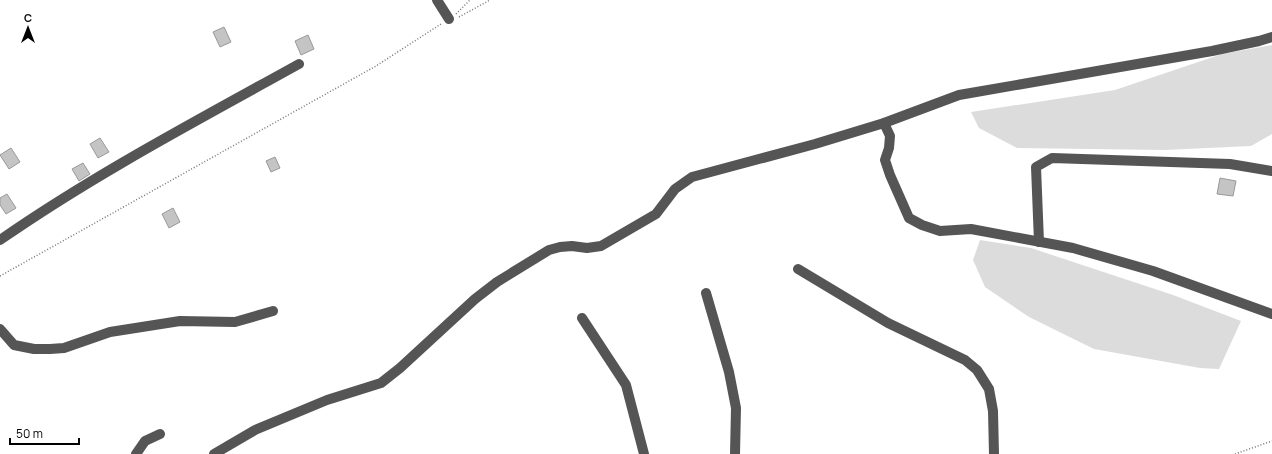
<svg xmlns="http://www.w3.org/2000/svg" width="1272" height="454" font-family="Manrope,sans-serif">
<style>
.green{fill:#dcdcdc}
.building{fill:#c4c4c4;stroke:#999}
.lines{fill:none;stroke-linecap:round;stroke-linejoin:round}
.path{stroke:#777;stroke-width:1.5;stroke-dasharray:1 2;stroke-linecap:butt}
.minor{stroke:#555;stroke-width:10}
</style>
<rect width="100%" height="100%" fill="#fff"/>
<g class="green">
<polygon points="1272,45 1272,134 1251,146 1164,150 1017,148 979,128 971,112 1115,90 1222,54"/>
<polygon points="980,240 1031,248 1173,295 1241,321 1219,369 1200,368 1094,349 1029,317 985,287 973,260"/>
</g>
<g class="building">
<polygon points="224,27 231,42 220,47 213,32"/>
<polygon points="308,35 314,49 301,55 295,41"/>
<polygon points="100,138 109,152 98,158 90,144"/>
<polygon points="11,148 20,162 9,169 0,155"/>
<polygon points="275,157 280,168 271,172 266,161"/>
<polygon points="83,163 90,174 79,181 72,169"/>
<polygon points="1220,178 1236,181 1233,196 1217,194"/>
<polygon points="7,194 16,208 6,214 0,205 0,198"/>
<polygon points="173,208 180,222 169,228 162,214"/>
</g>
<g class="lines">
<g class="path">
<polyline points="456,14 470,0"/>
<polyline points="459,17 490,0"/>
<polyline points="0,276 376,66 441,24"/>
<polyline points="1235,454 1272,441"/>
</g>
<g class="minor">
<polyline points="437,0 449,19"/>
<polyline points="884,123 890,136 889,148 885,160 890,175 909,218 922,225 940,231 971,229 1073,248 1153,271 1272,314"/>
<path d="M0,240C95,174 198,120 299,64"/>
<polyline points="1039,242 1036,167 1052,158 1230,164 1272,171"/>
<polyline points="798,269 888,323 965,360 977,370 989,389 993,411 994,454"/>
<polyline points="706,293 729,372 736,408 735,454"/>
<polyline points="582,318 626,385 644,454"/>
<polyline points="0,329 14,345 34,349 50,349 64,348 110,332 180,321 235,322 273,311"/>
<polyline points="136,454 145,441 160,434"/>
<polyline points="214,454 255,430 327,400 381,383 400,368 475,299 497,282 549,250 560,247 572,246 587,248 601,246 656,214 675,189 692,177 815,144 884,123 959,95 1212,51 1259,41 1272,37"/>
</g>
</g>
<g transform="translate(28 28)" stroke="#ffffff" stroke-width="3" paint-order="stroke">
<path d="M0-3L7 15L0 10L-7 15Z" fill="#000000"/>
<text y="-6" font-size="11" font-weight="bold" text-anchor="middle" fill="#000000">С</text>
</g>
<path d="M10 438v6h69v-6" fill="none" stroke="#000000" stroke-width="2"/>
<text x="16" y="438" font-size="12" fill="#000000" stroke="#ffffff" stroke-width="3" paint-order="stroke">50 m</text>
</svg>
